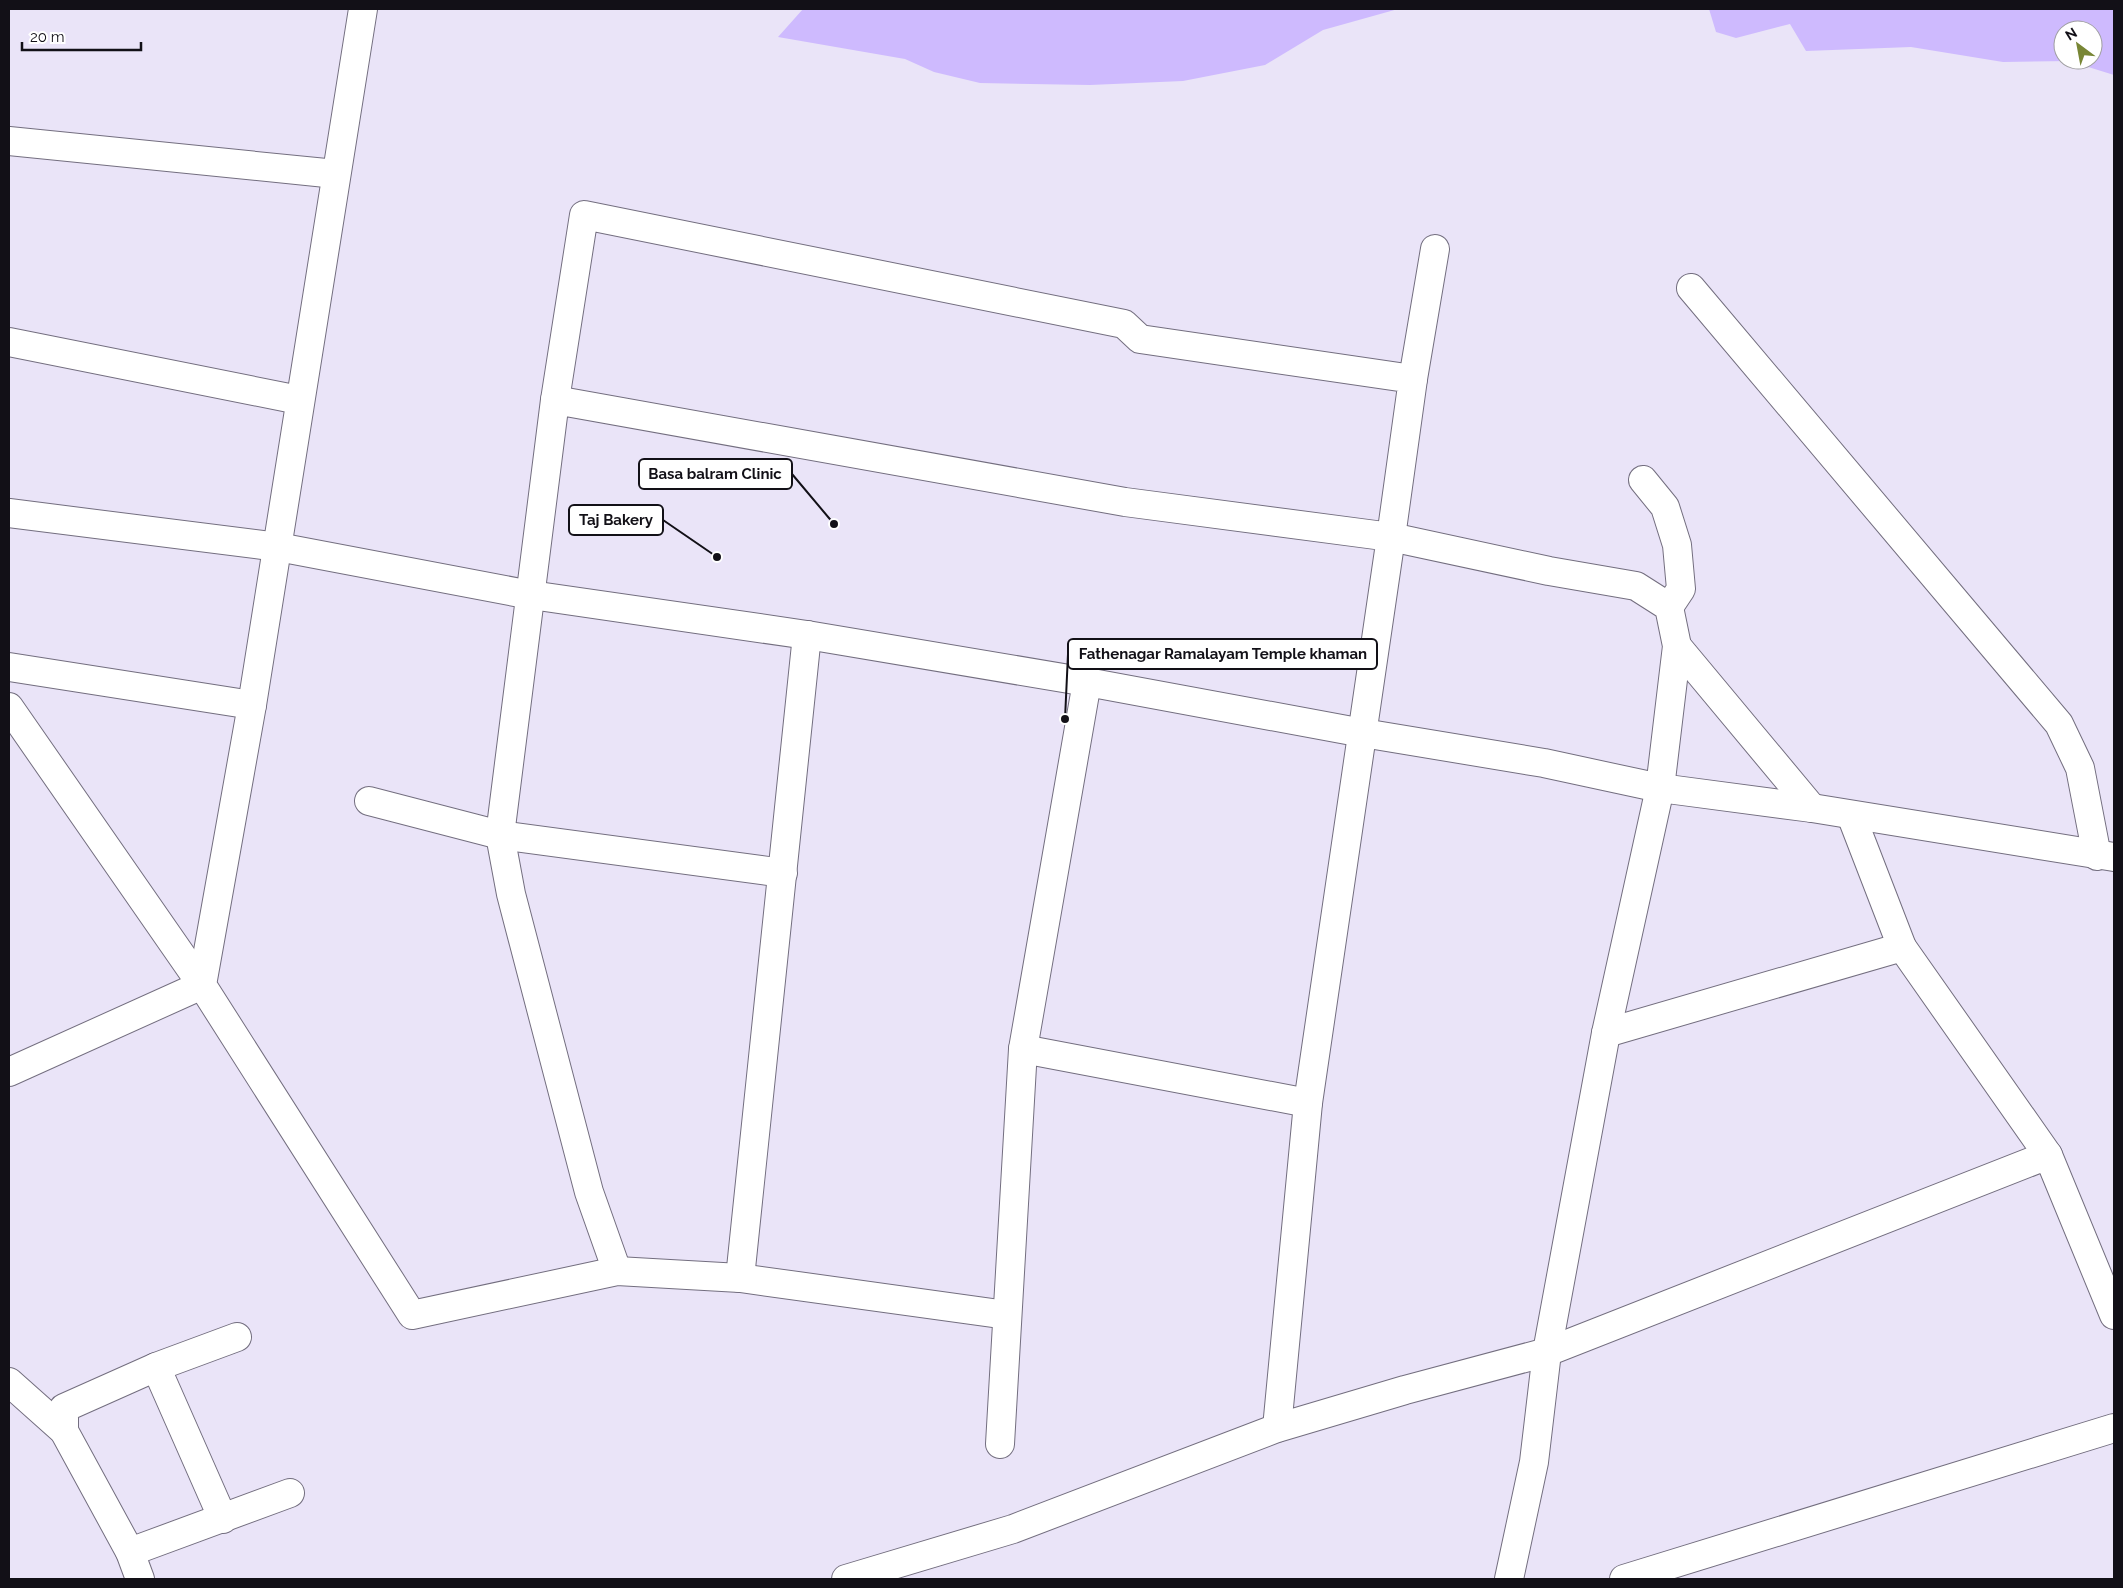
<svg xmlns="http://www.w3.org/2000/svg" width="2123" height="1588" font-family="Raleway,sans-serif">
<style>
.water{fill:#cebafe;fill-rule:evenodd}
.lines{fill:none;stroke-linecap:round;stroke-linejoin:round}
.minor-casing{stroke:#736e7f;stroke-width:30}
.minor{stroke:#fff;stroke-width:28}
.leader{fill:none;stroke:#121017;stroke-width:2}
.callout-dot{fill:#121017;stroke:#fff;stroke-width:2}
.callout{fill:#fff;stroke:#121017;stroke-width:2}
.callout-label{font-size:15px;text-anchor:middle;font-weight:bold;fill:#121017}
</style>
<rect width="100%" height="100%" fill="#eae4f8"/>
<g class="water">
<polygon points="803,9 1398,9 1323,30 1265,65 1183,81 1090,85 980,83 934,72 905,59 778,37"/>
<path d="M1709,9H2114V75L2069,61L2003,62L1911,47L1806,51L1790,24L1736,38L1716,32ZM2063,30H2093V60H2063Z"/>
</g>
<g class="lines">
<defs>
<g id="minor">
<polyline points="363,9 252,705 202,985 412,1315 617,1271 740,1278 807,635"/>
<polyline points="9,141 336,174"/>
<polyline points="1691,288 2059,724 2080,768 2097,856"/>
<polyline points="9,342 299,400"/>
<polyline points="1413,379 1435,249"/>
<polyline points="555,400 584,215 1124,324 1140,339 1413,379 1391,537 1549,571 1636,586 1669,607 1677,646 1660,788 1606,1033 1547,1352 1534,1462 1509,1579"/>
<polyline points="1643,480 1665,507 1677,545 1681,589 1669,607"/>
<polyline points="9,513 278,547 531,595 807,635 1087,682 1363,733 1544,763 1660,788 1812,808 2114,857"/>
<polyline points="1677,646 1812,808"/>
<polyline points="9,667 252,705"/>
<polyline points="9,707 202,985 9,1072"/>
<polyline points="369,801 500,835 783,873"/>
<polyline points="1851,815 1902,947 2048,1155"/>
<polyline points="1606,1033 1902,947"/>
<polyline points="1023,1049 1308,1103"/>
<polyline points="617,1271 589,1192 511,894 500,835 555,400 1125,502 1391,537 1308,1103 1277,1428"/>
<polyline points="740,1278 1007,1315"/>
<polyline points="156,1367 223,1519"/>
<polyline points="9,1382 64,1431 130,1552 140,1579"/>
<polyline points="64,1431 64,1408 156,1367 237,1337"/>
<polyline points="1000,1444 1023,1049 1087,682"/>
<polyline points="130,1552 290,1493"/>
<polyline points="846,1579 1013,1529 1277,1428 1405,1390 1547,1352 2048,1155 2114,1315"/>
<polyline points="1624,1579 2114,1428"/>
</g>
</defs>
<use href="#minor" class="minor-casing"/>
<use href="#minor" class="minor"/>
</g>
<path class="leader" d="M834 524L792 474M717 557L663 520M1065 719L1068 654"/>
<g class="callout-dot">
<circle cx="834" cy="524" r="5"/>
<circle cx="717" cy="557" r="5"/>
<circle cx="1065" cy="719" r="5"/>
</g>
<g class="callout">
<rect x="639" y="459" width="153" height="30" rx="5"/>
<rect x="569" y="505" width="94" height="30" rx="5"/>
<rect x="1068" y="639" width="309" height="30" rx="5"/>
</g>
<g class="callout-label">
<text x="715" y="479">Basa balram Clinic</text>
<text x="616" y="525">Taj Bakery</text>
<text x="1223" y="659">Fathenagar Ramalayam Temple khaman</text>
</g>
<rect width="2123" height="1588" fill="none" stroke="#121017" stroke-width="20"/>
<g transform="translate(2078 45) rotate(328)"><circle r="24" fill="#ffffff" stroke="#a09fa2"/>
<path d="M0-4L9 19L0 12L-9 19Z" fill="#788635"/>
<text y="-8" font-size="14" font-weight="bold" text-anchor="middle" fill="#121017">N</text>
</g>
<path d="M22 42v8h119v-8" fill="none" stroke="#121017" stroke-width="2.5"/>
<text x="30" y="42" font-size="15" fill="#121017" stroke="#ffffff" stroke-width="4" paint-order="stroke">20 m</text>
</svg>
